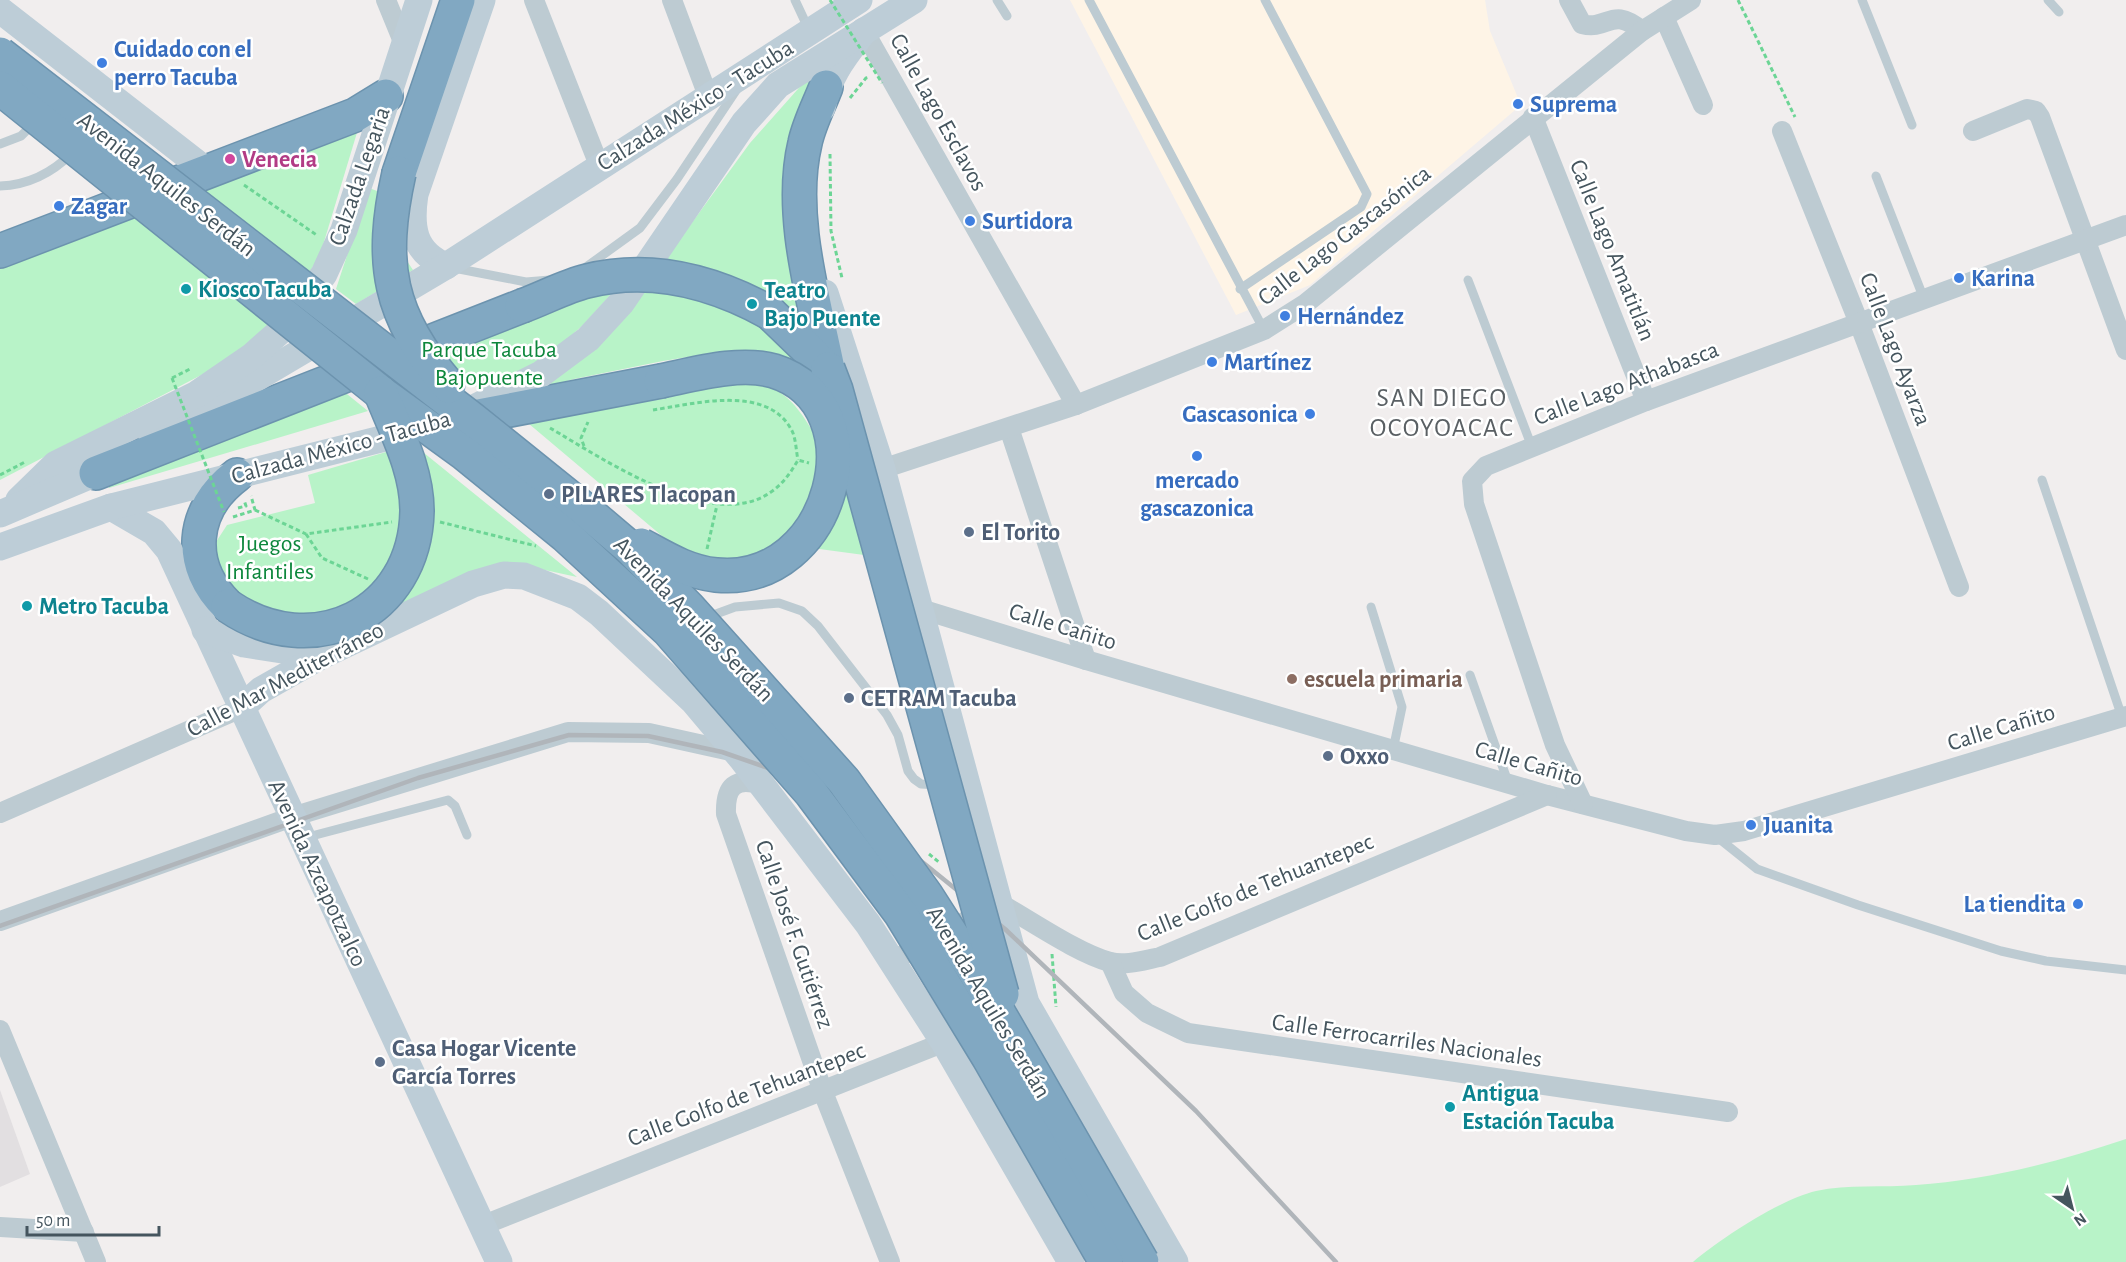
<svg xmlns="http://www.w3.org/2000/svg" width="2126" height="1262" font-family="'Alegreya Sans',sans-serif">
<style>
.commercial{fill:#fef4e6}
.education{fill:#e2dfe1}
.green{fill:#b8f3c8}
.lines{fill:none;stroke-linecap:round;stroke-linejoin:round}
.highway-casing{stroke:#6c93ae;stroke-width:36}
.path{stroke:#6cd595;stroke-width:3;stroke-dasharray:4.5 3;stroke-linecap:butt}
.lane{stroke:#bdcbd2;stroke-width:9}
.street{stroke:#bdcbd2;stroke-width:20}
.secondary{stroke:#bdcdd7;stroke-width:27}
.highway{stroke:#81a8c2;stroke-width:33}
.rail{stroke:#b0b5ba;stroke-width:4.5}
.highway-bridge-casing{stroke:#6c93ae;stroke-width:36;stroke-linecap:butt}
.path-bridge{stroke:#6cd595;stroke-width:3;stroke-dasharray:4.5 3;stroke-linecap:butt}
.highway-bridge{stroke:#81a8c2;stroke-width:33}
.shop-dot{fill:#3f7fe0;stroke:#fff;stroke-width:2}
.hotel-dot{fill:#d1479c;stroke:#fff;stroke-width:2}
.culture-dot{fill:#0f9aa8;stroke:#fff;stroke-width:2}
.service-dot{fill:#5c6f8a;stroke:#fff;stroke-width:2}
.education-dot{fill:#8d6e63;stroke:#fff;stroke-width:2}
.labels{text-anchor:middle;stroke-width:5;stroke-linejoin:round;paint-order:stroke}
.shop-label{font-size:24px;font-weight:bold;fill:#366cbe;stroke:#fff;text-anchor:start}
.street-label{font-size:24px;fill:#45555e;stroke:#fff}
.hotel-label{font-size:24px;font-weight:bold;fill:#b23c85;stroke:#fff;text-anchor:start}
.culture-label{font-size:24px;font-weight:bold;fill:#0d838f;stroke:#fff;text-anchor:start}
.park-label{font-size:24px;fill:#0d873c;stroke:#fff}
.service-label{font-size:24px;font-weight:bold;fill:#4e5e75;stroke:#fff;text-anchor:start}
.education-label{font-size:24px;font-weight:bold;fill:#785e54;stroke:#fff;text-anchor:start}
.neighbourhood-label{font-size:26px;letter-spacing:1.5px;fill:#5a6064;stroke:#fff}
</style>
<rect width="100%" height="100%" fill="#f1eeee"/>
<polygon class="commercial" points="1070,0 1485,0 1490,31 1521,105 1310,285 1236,315"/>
<polygon class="education" points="0,1090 30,1174 0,1187"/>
<g class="green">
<polygon points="813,72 790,144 808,315 792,319 801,364 815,387 746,352 712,353 663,361 574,379 528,392 680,239 750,143"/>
<polygon points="359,126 320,255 294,297 268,326 240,350 207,372 0,480 0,269"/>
<polygon points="369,188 399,199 403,255 413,270 356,304 336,289"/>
<polygon points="613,292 584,324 549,356 485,394 452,367 441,353 589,297"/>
<path d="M749,378C786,391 795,402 815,435L862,445L894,559L782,544L756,556L728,560L705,558L683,550L662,536L522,418Z"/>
<polygon points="337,386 368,411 109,488 107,482"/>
<polygon points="413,444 577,577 531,567 380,612 330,621 240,603 217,562 216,542 227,525 315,503 308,475"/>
<path d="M2126,1139V1262H1693C1720,1239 1781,1199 1816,1191C1848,1184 1883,1188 1916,1185C1987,1180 2058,1162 2126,1139Z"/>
</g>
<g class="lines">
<defs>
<g id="highway">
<path d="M826,87C819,105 809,124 805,143C788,214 814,299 828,369"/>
<polyline points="399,173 458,0"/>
<polyline points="0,251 355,115 386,96"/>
<polyline points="770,313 828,369"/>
<polyline points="447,422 661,381"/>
<polyline points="96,473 522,306"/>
<path d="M228,606C186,566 190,510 237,475"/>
</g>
</defs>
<use href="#highway" class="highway-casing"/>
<g class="path">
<polyline points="1738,0 1795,117"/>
<polyline points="850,98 866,78 870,77"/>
<polyline points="830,154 831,231 842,278"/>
<polyline points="244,185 318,236"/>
<polyline points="172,378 190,369 191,371"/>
<path d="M653,410C693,404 766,384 791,429C796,437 796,451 798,460"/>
<path d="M550,428C602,458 712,534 771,492C783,484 791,472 798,460L809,463"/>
<polyline points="584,446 581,438 588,422"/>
<polyline points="0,475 25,462"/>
<polyline points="238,508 246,506 244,500"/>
<polyline points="255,510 306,534 392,522"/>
<polyline points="233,517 255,510 251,496"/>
<polyline points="440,522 536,546"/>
<polyline points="306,534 322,558 368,579"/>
<polyline points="707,549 717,505"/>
<polyline points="929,854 940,863"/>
<polyline points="1052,954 1056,1007"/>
</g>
<g class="lane">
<polyline points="795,0 809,30"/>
<polyline points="997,0 1007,16"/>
<polyline points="1089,0 1264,330"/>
<polyline points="1862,0 1912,125"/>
<polyline points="2048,0 2059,12"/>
<polyline points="0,144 21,136 35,122"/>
<polyline points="1876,176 1924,299"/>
<path d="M0,186C29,185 52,173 72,153"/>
<polyline points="454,268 526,282 550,280"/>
<polyline points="582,270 640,228 677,179 737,89"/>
<polyline points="1468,280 1532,447"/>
<polyline points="1240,289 1361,207 1367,194 1265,0"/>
<polyline points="2042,480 2122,717"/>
<polyline points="1371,607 1402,707 1393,750"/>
<polyline points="705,618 735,607 779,603 802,611 818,626 887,715 898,735 908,771 914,779 921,784 938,785"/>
<polyline points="1470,675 1508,782"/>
<polyline points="1717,837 1757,869 1858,905 2001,951 2046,961 2126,970"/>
<polyline points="304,838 448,800 455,806 467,835"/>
</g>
<g class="street">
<polyline points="386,0 404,44"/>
<polyline points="534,0 599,165"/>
<polyline points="672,0 708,96"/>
<path d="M1569,0L1582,24C1609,31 1611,5 1642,31"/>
<polyline points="1664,17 1703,105"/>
<polyline points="864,31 1076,405"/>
<polyline points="1533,117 1646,401"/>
<polyline points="1782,131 1859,323 1959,587"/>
<polyline points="1973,131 2027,109 2036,111 2040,117 2126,350"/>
<polyline points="1009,428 1086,660"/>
<polyline points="882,469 1076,405 1264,330 1305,304 1642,31 1691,0"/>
<polyline points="921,609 1086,660 1547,795 1686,831 1715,835 1744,831 2126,716"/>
<path d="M762,785C735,777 725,786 726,814L823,1092L890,1262"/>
<polyline points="1583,804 1555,745 1474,504 1472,481 1486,466 1646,401 2126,225"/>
<polyline points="0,813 241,708"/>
<polyline points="0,921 292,817 568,732 649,733 735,752"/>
<path d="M892,961L999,903C1030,920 1077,953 1110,962C1126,966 1144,960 1160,957L1547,795"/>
<polyline points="1110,962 1124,993 1147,1013 1188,1033 1728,1112"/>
<polyline points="0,1030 96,1262"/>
<polyline points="481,1226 955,1038"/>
<polyline points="0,1227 84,1232"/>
</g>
<g class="secondary">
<polyline points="0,10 207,171"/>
<path d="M822,108C828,76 845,56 864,31"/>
<path d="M446,266C413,252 410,227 415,194L482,0"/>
<polyline points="825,293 882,469 1026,1003 1175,1262"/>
<polyline points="470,410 541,374 588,339 622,302 744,123 778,85 914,0"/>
<polyline points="152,440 446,266 859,0"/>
<polyline points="19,500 56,464 197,394 251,357 285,327 324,274 344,230 419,0"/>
<polyline points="111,507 154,532 169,550 499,1262"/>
<polyline points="0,514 96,473 114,462"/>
<polyline points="0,547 111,507 417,430"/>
<polyline points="205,630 244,644 321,656"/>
<polyline points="241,708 261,690 321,656 473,584 504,575 524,576 578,597 599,613 694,702 742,759 868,924 945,1044 1071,1262"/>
</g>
<use href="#highway" class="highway"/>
<polyline class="rail" points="0,926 418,778 569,735 648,736 722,752 797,778 863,814 1005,929 1196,1111 1336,1262"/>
<defs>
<g id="highway-bridge">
<polyline points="0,54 472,419 584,509 630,548 688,607 844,781 926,895 974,970 1142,1262"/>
<polyline points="0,88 381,393 465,454 566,536 668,630 811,793 901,914 989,1058 1106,1262"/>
<path d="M399,173C379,263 388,316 449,386"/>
<path d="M522,306C544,298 566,286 587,281C651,265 714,282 770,313"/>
<polyline points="828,369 836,390 1002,994"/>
<path d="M641,545C665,558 687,572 716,575C834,587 880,404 774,371C740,361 695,374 661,381"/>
<path d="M228,606C313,664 415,614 417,511C417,469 396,431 381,393"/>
</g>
</defs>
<use href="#highway-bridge" class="highway-bridge-casing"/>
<g class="path-bridge">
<polyline points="830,0 882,83"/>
<polyline points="172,378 224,512"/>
</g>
<use href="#highway-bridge" class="highway-bridge"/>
</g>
<g class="shop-dot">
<circle cx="102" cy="63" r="6"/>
<circle cx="1518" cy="104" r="6"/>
<circle cx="59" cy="206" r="6"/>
<circle cx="970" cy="221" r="6"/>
<circle cx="1959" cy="278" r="6"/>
<circle cx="1285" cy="316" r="6"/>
<circle cx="1212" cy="362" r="6"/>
<circle cx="1310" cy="414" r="6"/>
<circle cx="1197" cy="456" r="6"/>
<circle cx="1751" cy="825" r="6"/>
<circle cx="2078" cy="904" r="6"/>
</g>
<circle class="hotel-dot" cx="230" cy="159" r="6"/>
<g class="culture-dot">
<circle cx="186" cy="289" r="6"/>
<circle cx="752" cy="304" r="6"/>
<circle cx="27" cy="606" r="6"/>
<circle cx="1450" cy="1107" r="6"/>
</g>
<g class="service-dot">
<circle cx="549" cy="494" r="6"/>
<circle cx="969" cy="532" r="6"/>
<circle cx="849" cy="698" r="6"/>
<circle cx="1328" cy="756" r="6"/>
<circle cx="380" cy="1062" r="6"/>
</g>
<circle class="education-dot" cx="1292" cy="679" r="6"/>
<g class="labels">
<g class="shop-label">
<text x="114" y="57">Cuidado con el<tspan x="114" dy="28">perro Tacuba</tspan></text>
<text x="1530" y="112">Suprema</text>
<text x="71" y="214">Zagar</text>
<text x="982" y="229">Surtidora</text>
<text x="1971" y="286">Karina</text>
<text x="1297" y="324">Hernández</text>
<text x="1224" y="370">Martínez</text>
<text x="1298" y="422" text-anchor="end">Gascasonica</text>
<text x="1197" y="488" text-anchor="middle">mercado<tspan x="1197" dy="28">gascazonica</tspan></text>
<text x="1763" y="833">Juanita</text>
<text x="2066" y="912" text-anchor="end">La tiendita</text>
</g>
<g class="street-label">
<text transform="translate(695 105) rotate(-32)" y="8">Calzada México - Tacuba</text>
<text transform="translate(939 112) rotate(61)" y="8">Calle Lago Esclavos</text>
<text transform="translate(359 176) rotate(-71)" y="8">Calzada Legaria</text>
<text transform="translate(167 184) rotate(38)" y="8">Avenida Aquiles Serdán</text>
<text transform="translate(1344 235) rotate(-38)" y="8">Calle Lago Gascasónica</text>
<text transform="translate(1613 250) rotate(68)" y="8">Calle Lago Amatitlán</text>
<text transform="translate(1896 349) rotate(69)" y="8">Calle Lago Ayarza</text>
<text transform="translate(1626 383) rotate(-21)" y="8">Calle Lago Athabasca</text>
<text transform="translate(341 447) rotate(-15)" y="8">Calzada México - Tacuba</text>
<text transform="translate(694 619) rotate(46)" y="8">Avenida Aquiles Serdán</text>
<text transform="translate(1063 626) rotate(17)" y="8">Calle Cañito</text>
<text transform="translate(285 679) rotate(-28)" y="8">Calle Mar Mediterráneo</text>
<text transform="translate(2001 727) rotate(-17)" y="8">Calle Cañito</text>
<text transform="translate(1529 763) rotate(16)" y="8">Calle Cañito</text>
<text transform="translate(318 873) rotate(65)" y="8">Avenida Azcapotzalco</text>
<text transform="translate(1255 887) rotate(-22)" y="8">Calle Golfo de Tehuantepec</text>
<text transform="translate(795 934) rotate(71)" y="8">Calle José F. Gutiérrez</text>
<text transform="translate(989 1002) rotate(59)" y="8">Avenida Aquiles Serdán</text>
<text transform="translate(1407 1040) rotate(8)" y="8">Calle Ferrocarriles Nacionales</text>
<text transform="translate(746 1094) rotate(-21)" y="8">Calle Golfo de Tehuantepec</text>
</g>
<g class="hotel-label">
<text x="242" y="167">Venecia</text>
</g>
<g class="culture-label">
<text x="198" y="297">Kiosco Tacuba</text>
<text x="764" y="298">Teatro<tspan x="764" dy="28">Bajo Puente</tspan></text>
<text x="39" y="614">Metro Tacuba</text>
<text x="1462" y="1101">Antigua<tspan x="1462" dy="28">Estación Tacuba</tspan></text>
</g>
<g class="park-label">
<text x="489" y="357">Parque Tacuba<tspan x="489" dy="28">Bajopuente</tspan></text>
<text x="270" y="551">Juegos<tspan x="270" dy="28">Infantiles</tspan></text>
</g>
<g class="service-label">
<text x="561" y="502">PILARES Tlacopan</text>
<text x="981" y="540">El Torito</text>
<text x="861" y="706">CETRAM Tacuba</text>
<text x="1340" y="764">Oxxo</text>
<text x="392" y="1056">Casa Hogar Vicente<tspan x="392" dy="28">García Torres</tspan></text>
</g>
<g class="education-label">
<text x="1304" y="687">escuela primaria</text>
</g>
<g class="neighbourhood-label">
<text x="1442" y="406">SAN DIEGO<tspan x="1442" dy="30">OCOYOACAC</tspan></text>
</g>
</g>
<g transform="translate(2072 1208) rotate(145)" stroke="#ffffff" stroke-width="4.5" paint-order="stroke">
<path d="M0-4.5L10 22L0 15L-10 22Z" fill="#45555e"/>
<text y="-9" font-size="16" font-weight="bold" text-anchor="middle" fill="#45555e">N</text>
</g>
<path d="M27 1226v9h132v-9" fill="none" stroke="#45555e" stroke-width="3"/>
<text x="36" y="1226" font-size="18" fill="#45555e" stroke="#ffffff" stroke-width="4.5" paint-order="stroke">50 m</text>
</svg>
